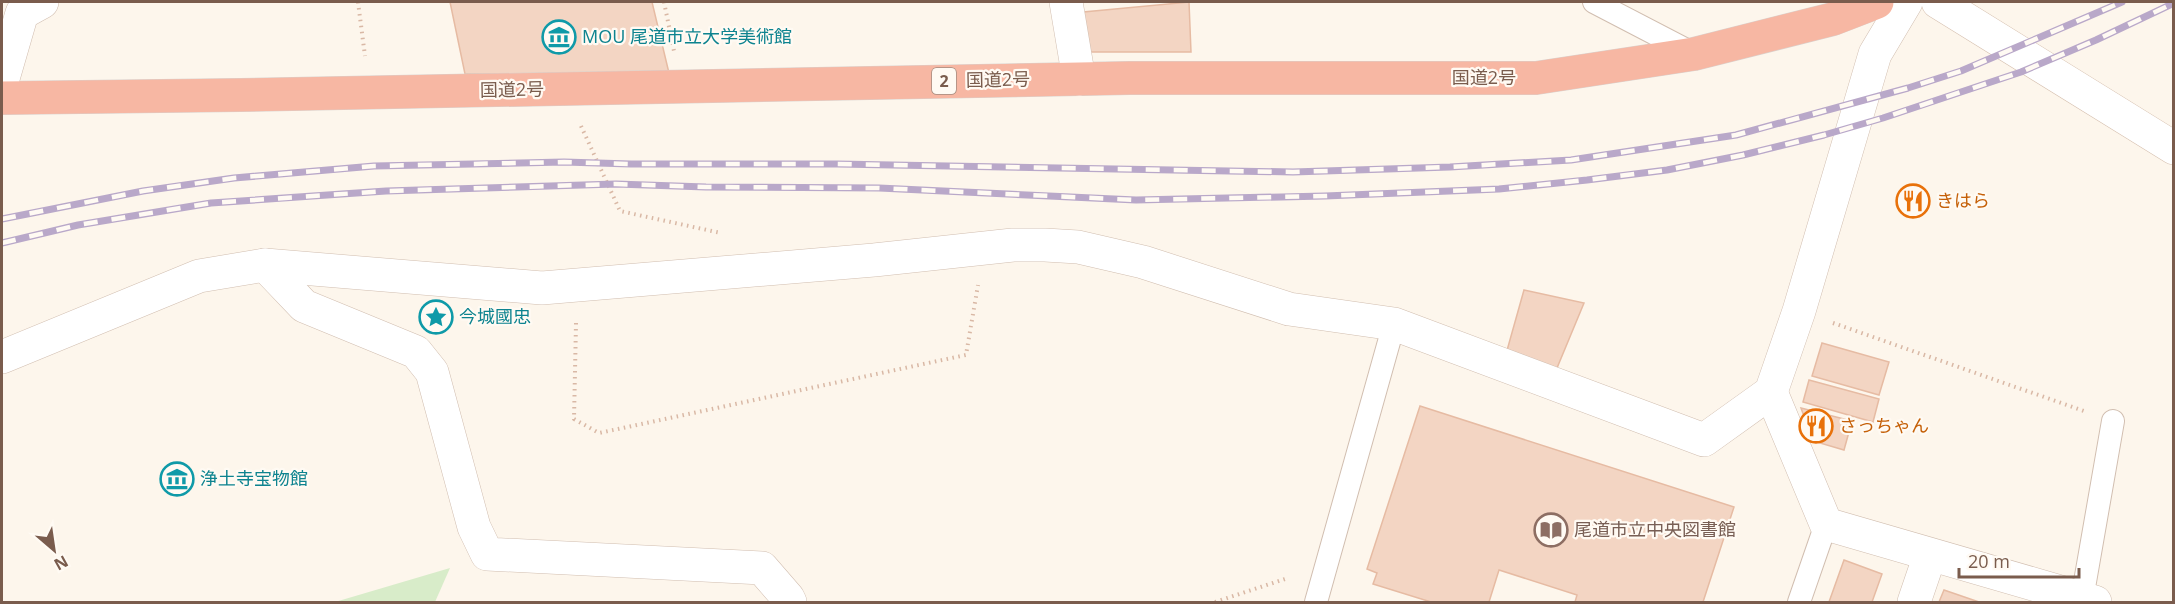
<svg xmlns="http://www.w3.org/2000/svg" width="2175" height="604" font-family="'Open Sans','Noto Sans JP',sans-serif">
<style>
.green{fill:#d8ecc9}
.building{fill:#f3d5c3;stroke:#e6bba3;stroke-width:1.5}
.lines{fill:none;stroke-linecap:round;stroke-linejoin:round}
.lane-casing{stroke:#d1beb0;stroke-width:24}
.street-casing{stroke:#d1beb0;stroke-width:34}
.secondary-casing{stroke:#d6c0b0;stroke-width:34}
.highway-casing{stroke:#dad1cd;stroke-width:34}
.path{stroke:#d9b8a5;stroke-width:4;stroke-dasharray:1.5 4.5;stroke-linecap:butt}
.lane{stroke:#fff;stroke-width:22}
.street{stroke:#fff;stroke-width:33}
.secondary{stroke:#fff;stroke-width:33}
.highway{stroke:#f7b7a3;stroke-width:33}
.rail-casing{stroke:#b9a8c9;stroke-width:7}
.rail{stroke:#fffaf3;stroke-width:4.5;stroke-dasharray:14;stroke-linecap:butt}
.labels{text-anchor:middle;stroke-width:4.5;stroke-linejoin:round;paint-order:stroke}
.shield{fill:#fffaf3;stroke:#a28b7f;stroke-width:1.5}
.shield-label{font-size:16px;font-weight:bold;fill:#7a5c4d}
.culture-label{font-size:18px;fill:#0d838f;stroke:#fffaf3;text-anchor:start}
.street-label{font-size:18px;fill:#7a5c4d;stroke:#fffaf3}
.food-label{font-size:18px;fill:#c56008;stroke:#fffaf3;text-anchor:start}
.education-label{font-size:18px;fill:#785e54;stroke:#fffaf3;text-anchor:start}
</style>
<rect width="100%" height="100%" fill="#fdf6ec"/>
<polygon class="green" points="450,568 435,602 335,602"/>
<g class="building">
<polygon points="450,2 652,2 669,73 465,74"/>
<polygon points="1189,2 1191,52 1080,52 1073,13"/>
<polygon points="1524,290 1584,303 1552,380 1504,361"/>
<polygon points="1822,343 1889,362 1879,395 1812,376"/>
<polygon points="1809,380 1879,399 1873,422 1803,402"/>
<polygon points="1420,406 1734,507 1703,602 1575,602 1577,595 1499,570 1489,602 1431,602 1373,584 1377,573 1367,569"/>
<polygon points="1801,408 1852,421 1844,450 1813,441"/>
<polygon points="1844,560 1882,574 1872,602 1829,602"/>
<polygon points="1944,590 1979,602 1939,602"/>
</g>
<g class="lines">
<defs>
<g id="lane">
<polyline points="1594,2 1694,54"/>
<polyline points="2082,599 2113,421"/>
<polyline points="1316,602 1394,324"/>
<polyline points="1799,602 1826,524"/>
</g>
<g id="street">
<polyline points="1066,2 1079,79"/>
<polyline points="2,82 22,13 42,2"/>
<polyline points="265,265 304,306 416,352 432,372 474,527 487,554 762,568 788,598 790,602"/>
<polyline points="2,357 199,276 265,265 542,288 874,260 1013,245 1045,245 1078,247 1143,262 1289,309 1394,324 1704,440 1771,392 1799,311 1875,54 1906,2"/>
<polyline points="1771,392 1826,524 2095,602"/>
<polyline points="1914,602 1930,555"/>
</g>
<polyline id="secondary" points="1938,2 2174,148"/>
<polyline id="highway" points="2,98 240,95 1130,78 1536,78 1694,54 1833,19 1877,2"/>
</defs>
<use href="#lane" class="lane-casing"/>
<use href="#street" class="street-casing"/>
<use href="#secondary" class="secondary-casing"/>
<use href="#highway" class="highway-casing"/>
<g class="path">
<polyline points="358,2 365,56"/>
<polyline points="664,2 674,51"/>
<polyline points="581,126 620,211 721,233"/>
<polyline points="576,323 574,419 599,433 966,355 978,285"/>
<polyline points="1833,323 2084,411"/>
<polyline points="1215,602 1288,578"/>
</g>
<use href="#lane" class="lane"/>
<use href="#street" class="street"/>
<use href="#secondary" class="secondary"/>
<use href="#highway" class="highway"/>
<defs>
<g id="rail">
<polyline points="2,219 143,191 234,178 374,166 564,162 631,164 837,164 1293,172 1450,167 1571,160 1736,135 1908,88 1961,71 2122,2"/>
<polyline points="2,243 78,225 211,203 386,191 616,184 706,187 879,188 1136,200 1325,196 1499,189 1587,180 1667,170 1743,155 1824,135 1883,118 2021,72 2096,40 2174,3"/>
</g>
</defs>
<use href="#rail" class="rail-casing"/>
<use href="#rail" class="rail"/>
</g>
<defs>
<symbol id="museum-ring" viewBox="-11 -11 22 22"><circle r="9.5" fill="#fffaf3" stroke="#0f9aa8" stroke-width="1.5"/><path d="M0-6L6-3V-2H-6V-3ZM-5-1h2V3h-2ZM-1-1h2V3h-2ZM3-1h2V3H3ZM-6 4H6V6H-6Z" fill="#0f9aa8"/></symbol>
<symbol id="restaurant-ring" viewBox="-11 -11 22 22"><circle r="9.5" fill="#fffaf3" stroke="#e8710a" stroke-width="1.5"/><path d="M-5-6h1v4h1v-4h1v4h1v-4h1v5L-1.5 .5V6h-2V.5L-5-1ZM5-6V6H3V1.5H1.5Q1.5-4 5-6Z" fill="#e8710a"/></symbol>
<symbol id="sight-ring" viewBox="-11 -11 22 22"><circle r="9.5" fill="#fffaf3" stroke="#0f9aa8" stroke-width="1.5"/><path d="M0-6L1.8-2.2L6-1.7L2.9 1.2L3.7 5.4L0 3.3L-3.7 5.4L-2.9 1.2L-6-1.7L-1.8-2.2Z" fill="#0f9aa8"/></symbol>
<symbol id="library-ring" viewBox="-11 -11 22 22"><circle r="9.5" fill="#fffaf3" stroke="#8d6e63" stroke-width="1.5"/><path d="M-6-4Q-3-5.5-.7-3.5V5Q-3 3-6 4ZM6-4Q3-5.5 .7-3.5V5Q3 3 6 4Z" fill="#8d6e63"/></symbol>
</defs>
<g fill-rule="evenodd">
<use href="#museum-ring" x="540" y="18" width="38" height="38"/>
<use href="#restaurant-ring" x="1894" y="182" width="38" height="38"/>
<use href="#sight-ring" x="417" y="298" width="38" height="38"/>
<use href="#restaurant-ring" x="1797" y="407" width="38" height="38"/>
<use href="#museum-ring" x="158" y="460" width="38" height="38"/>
<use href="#library-ring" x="1532" y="511" width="38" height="38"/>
</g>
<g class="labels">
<rect class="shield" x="932" y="68" width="24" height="26" rx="4.5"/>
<g class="shield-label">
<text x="944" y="87">2</text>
</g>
<g class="culture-label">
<text x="582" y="43">MOU 尾道市立大学美術館</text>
<text x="459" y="323">今城國忠</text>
<text x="200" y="485">浄土寺宝物館</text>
</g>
<g class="street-label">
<text x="1484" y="84">国道2号</text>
<text transform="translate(998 80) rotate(-1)" y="6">国道2号</text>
<text transform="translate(512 90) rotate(-1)" y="6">国道2号</text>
</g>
<g class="food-label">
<text x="1936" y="207">きはら</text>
<text x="1839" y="432">さっちゃん</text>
</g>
<g class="education-label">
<text x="1574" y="536">尾道市立中央図書館</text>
</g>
</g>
<rect width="2175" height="604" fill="none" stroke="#7a5c4d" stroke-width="6"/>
<g transform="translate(54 550) rotate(151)" stroke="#fffaf3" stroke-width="4.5" paint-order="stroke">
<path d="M0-4.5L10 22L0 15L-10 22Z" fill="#7a5c4d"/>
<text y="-9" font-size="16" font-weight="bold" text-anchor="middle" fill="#7a5c4d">N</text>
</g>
<path d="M1959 568v9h120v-9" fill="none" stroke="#7a5c4d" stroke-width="3"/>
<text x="1968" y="568" font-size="18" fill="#7a5c4d" stroke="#fffaf3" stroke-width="4.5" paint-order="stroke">20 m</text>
</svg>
